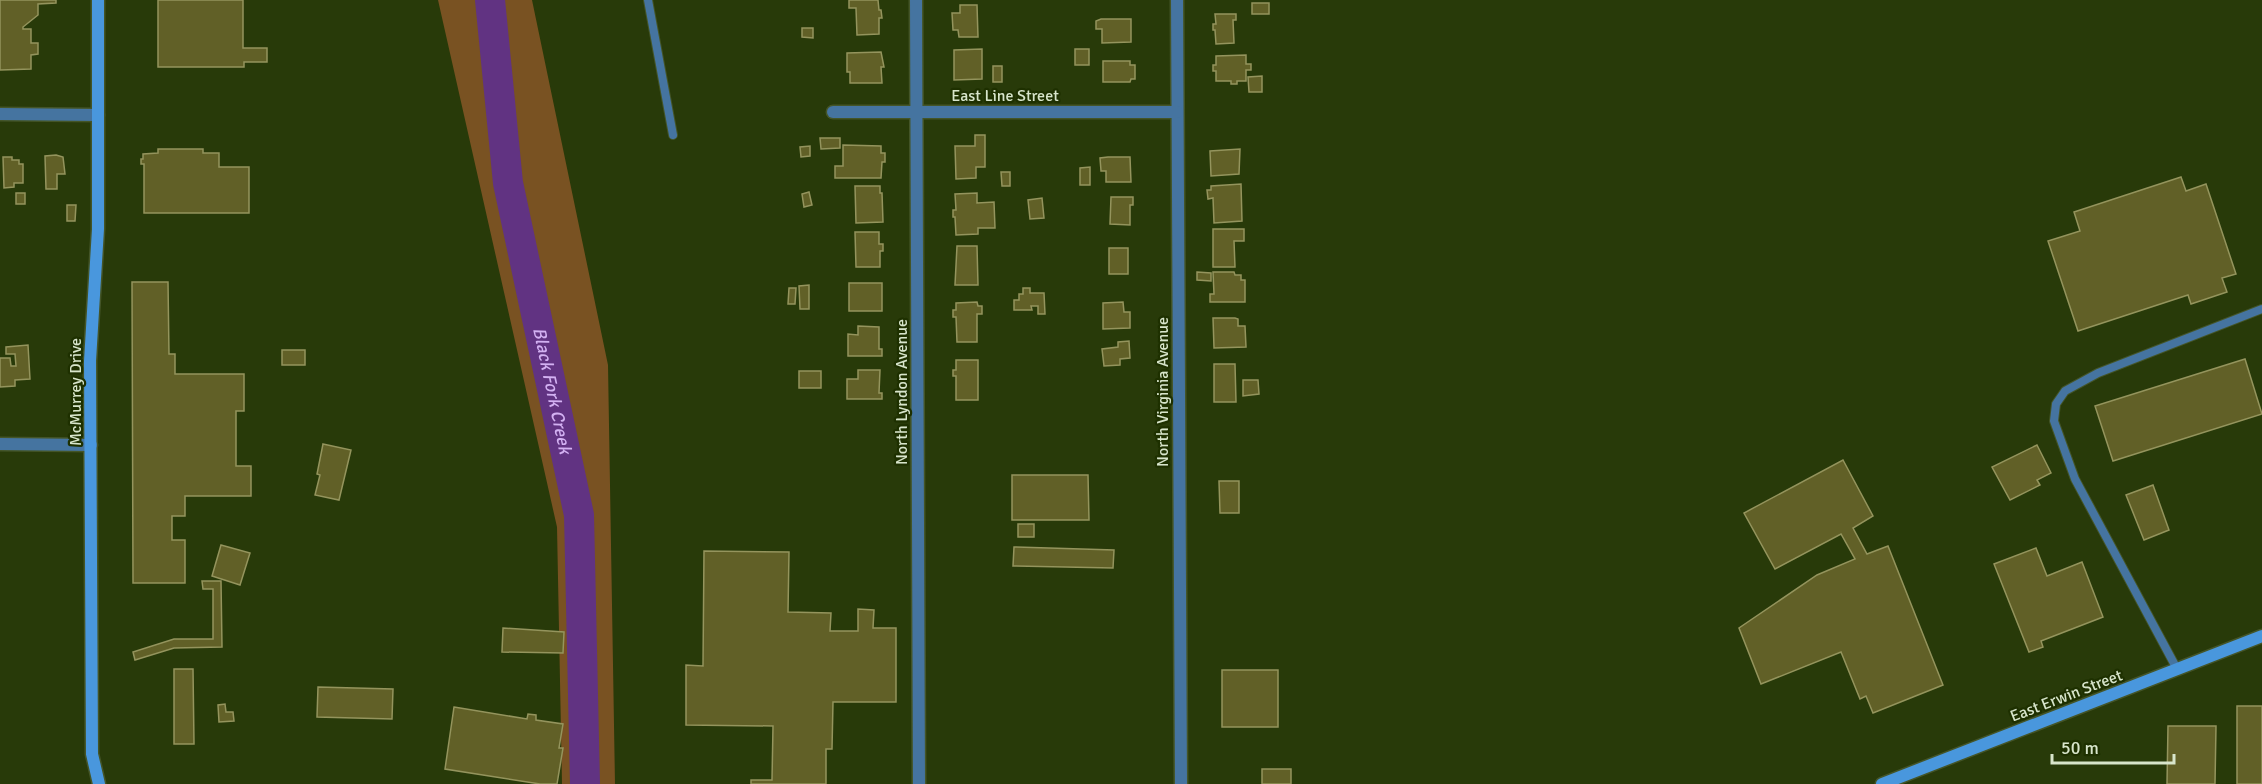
<svg xmlns="http://www.w3.org/2000/svg" width="2262" height="784" font-family="Signika,sans-serif">
<style>
.green{fill:#795222}
.lines{fill:none;stroke-linecap:round;stroke-linejoin:round}
.river{stroke:#613382;stroke-width:30}
.building{fill:#616027;stroke:#94945d;stroke-width:1.5}
.lane-casing{stroke:#445528;stroke-width:10}
.street-casing{stroke:#445528;stroke-width:15}
.secondary-casing{stroke:#445528;stroke-width:15}
.lane{stroke:#4574a0;stroke-width:8}
.street{stroke:#4574a0;stroke-width:12}
.secondary{stroke:#4997dd;stroke-width:12}
.labels{text-anchor:middle;stroke-width:4.5;stroke-linejoin:round;paint-order:stroke}
.street-label{font-size:16px;fill:#d8e5cb;stroke:#1e3000}
.water-label{font-size:18px;font-style:italic;fill:#d3b1f2;stroke:#1e3000}
</style>
<rect width="100%" height="100%" fill="#283a09"/>
<polygon class="green" points="438,0 532,0 608,365 615,784 562,784 557,527"/>
<g class="lines">
<path class="river" id="s1" d="M490,0L508,183L579,515L585,784"/>
</g>
<g class="building">
<polygon points="0,0 56,0 56,3 38,4 38,15 23,27 23,29 31,29 31,43 38,43 38,54 31,55 31,69 0,70"/>
<polygon points="158,0 243,0 243,48 267,48 267,62 244,62 244,67 158,67"/>
<polygon points="849,0 878,0 879,10 881,10 882,18 879,18 879,34 857,35 856,8 849,8"/>
<rect x="1252" y="3" width="17" height="11"/>
<polygon points="960,5 977,5 978,37 959,37 958,30 953,30 952,13 960,13"/>
<polygon points="1215,14 1236,14 1236,20 1233,20 1234,43 1216,44 1215,30 1213,30 1213,24 1216,24"/>
<polygon points="1101,19 1131,19 1131,42 1102,43 1102,29 1096,29 1096,21"/>
<polygon points="802,28 813,28 813,38 802,37"/>
<polygon points="982,49 982,79 954,80 954,50"/>
<rect x="1075" y="49" width="14" height="16"/>
<polygon points="881,52 884,67 881,67 882,83 850,83 850,72 847,72 847,53"/>
<polygon points="1246,55 1246,64 1251,64 1251,70 1246,70 1246,81 1237,81 1237,84 1231,84 1231,81 1216,81 1216,71 1213,71 1213,65 1216,65 1216,56"/>
<polygon points="1103,61 1130,61 1130,65 1135,65 1135,79 1131,79 1130,82 1103,82"/>
<rect x="993" y="66" width="9" height="16"/>
<polygon points="1262,76 1262,92 1249,92 1248,77"/>
<polygon points="975,135 985,135 985,167 976,167 976,178 956,179 955,146 975,146"/>
<polygon points="820,138 840,138 840,148 821,149"/>
<polygon points="843,145 881,146 881,153 885,153 885,162 882,162 881,178 835,178 835,166 843,166"/>
<polygon points="810,146 810,156 801,157 800,147"/>
<polygon points="158,149 203,149 203,153 219,153 219,167 249,167 249,213 144,213 144,164 141,164 141,159 143,159 143,154 158,153"/>
<polygon points="1240,149 1239,174 1211,176 1210,151"/>
<polygon points="56,155 63,157 65,174 57,174 57,189 46,189 45,156"/>
<polygon points="3,157 12,157 12,160 19,160 19,164 23,164 23,183 14,183 14,187 4,188"/>
<polygon points="1108,157 1130,157 1131,182 1106,182 1106,171 1101,171 1100,158"/>
<polygon points="1090,167 1090,185 1080,185 1080,168"/>
<polygon points="1001,172 1010,172 1010,186 1002,186"/>
<polygon points="2181,177 2186,191 2206,184 2236,274 2222,278 2227,292 2191,304 2188,295 2078,331 2048,241 2080,231 2074,212"/>
<polygon points="1241,184 1242,221 1214,223 1213,198 1208,199 1207,190 1211,190 1211,186"/>
<polygon points="855,186 880,186 880,193 882,193 883,222 856,223"/>
<polygon points="809,192 812,205 804,207 802,194"/>
<rect x="16" y="193" width="9" height="11"/>
<polygon points="977,193 977,203 994,202 995,228 978,228 978,234 956,235 955,217 953,217 953,210 956,210 955,194"/>
<polygon points="1111,197 1133,197 1133,205 1130,205 1130,225 1110,224"/>
<polygon points="1042,198 1044,218 1030,219 1028,200"/>
<polygon points="67,205 76,205 75,221 67,221"/>
<polygon points="1213,229 1244,229 1244,241 1234,241 1235,267 1213,267"/>
<polygon points="855,232 879,232 879,244 883,244 883,251 880,251 880,267 856,267"/>
<polygon points="957,246 977,246 978,285 955,285"/>
<rect x="1109" y="248" width="19" height="26"/>
<polygon points="1197,272 1211,273 1211,281 1197,280"/>
<polygon points="1213,272 1234,272 1235,275 1241,275 1241,280 1245,280 1245,302 1210,302 1210,294 1214,294"/>
<polygon points="132,282 168,282 169,354 175,354 175,374 244,374 244,411 236,411 236,466 251,466 251,496 185,496 185,516 172,516 172,540 185,540 185,583 133,583"/>
<rect x="849" y="283" width="33" height="28"/>
<polygon points="809,285 809,309 800,309 799,286"/>
<polygon points="789,288 796,288 795,304 788,304"/>
<polygon points="1023,288 1030,288 1030,293 1044,293 1045,314 1038,314 1038,306 1031,306 1032,310 1014,310 1014,300 1019,300 1019,294 1023,294"/>
<polygon points="977,302 978,306 982,306 982,314 977,314 977,342 957,342 956,317 953,317 953,310 956,310 956,303"/>
<polygon points="1123,302 1124,312 1130,312 1130,328 1103,329 1103,303"/>
<polygon points="1213,318 1235,318 1238,319 1238,326 1245,326 1246,347 1214,348"/>
<polygon points="858,326 879,327 879,349 882,349 882,356 848,356 848,334 858,335"/>
<polygon points="1129,341 1130,358 1120,359 1120,365 1104,366 1102,349 1118,347 1118,342"/>
<polygon points="28,345 30,379 15,380 15,386 0,387 0,358 10,358 11,366 16,366 15,354 6,354 6,347"/>
<rect x="282" y="350" width="23" height="15"/>
<polygon points="2245,359 2262,414 2113,461 2095,406"/>
<polygon points="956,360 978,360 978,400 956,400 956,376 953,376 953,370 956,370"/>
<polygon points="1214,364 1235,364 1236,402 1214,402"/>
<polygon points="858,370 880,370 879,393 882,393 882,399 847,399 847,379 858,379"/>
<rect x="799" y="371" width="22" height="17"/>
<polygon points="1243,380 1258,380 1259,394 1243,396"/>
<polygon points="323,444 351,450 339,500 315,495 320,475 317,474"/>
<polygon points="2037,445 2051,473 2037,480 2040,485 2010,500 1992,467"/>
<polygon points="1843,460 1873,516 1853,528 1867,554 1888,546 1943,685 1873,713 1866,696 1860,699 1841,652 1761,684 1739,628 1817,575 1855,559 1841,534 1775,569 1744,513"/>
<polygon points="1012,475 1088,475 1089,520 1012,520"/>
<polygon points="1219,481 1239,481 1239,513 1220,513"/>
<polygon points="2153,485 2169,530 2144,540 2126,495"/>
<rect x="1018" y="524" width="16" height="13"/>
<polygon points="221,545 250,553 240,585 212,576"/>
<polygon points="1014,547 1114,550 1113,568 1013,566"/>
<polygon points="2036,548 2047,576 2082,562 2103,617 2041,641 2043,647 2029,652 1994,564"/>
<polygon points="704,551 789,552 788,612 831,613 830,631 858,631 858,609 874,610 873,628 896,628 896,702 833,702 832,749 826,749 826,784 751,784 751,780 772,780 773,726 686,725 686,665 703,666"/>
<polygon points="202,581 221,581 222,647 174,648 135,660 133,652 174,639 213,639 213,589 203,589"/>
<polygon points="503,628 564,632 563,653 502,652"/>
<polygon points="174,669 193,669 194,744 174,744"/>
<rect x="1222" y="670" width="56" height="57"/>
<polygon points="318,687 393,689 392,719 317,717"/>
<polygon points="225,704 226,712 233,712 234,721 219,722 218,705"/>
<rect x="2237" y="706" width="25" height="78"/>
<polygon points="454,707 527,719 528,714 536,715 536,720 563,724 559,748 563,748 557,784 540,784 445,769"/>
<polygon points="2168,726 2216,726 2215,784 2167,784"/>
<rect x="1262" y="769" width="29" height="15"/>
</g>
<g class="lines">
<defs>
<g id="lane">
<polyline points="648,0 673,135"/>
<polyline points="2177,669 2075,479 2054,421 2056,404 2065,391 2098,373 2262,309"/>
</g>
<g id="street">
<polyline points="916,0 919,784"/>
<polyline points="1177,0 1181,784"/>
<polyline points="833,112 1177,112"/>
<polyline points="0,114 98,115"/>
<polyline points="0,444 91,445"/>
</g>
<g id="secondary">
<polyline points="98,0 98,229 90,361 92,754 99,784"/>
<polyline points="1882,784 2262,636"/>
</g>
</defs>
<use href="#lane" class="lane-casing"/>
<use href="#street" class="street-casing"/>
<use href="#secondary" class="secondary-casing"/>
<use href="#lane" class="lane"/>
<use href="#street" class="street"/>
<use href="#secondary" class="secondary"/>
</g>
<g class="labels">
<g class="street-label">
<text x="1005" y="101">East Line Street</text>
<text transform="translate(75 392) rotate(-90)" y="6">McMurrey Drive</text>
<text transform="translate(901 392) rotate(-90)" y="6">North Lyndon Avenue</text>
<text transform="translate(1162 392) rotate(-90)" y="6">North Virginia Avenue</text>
<text transform="translate(2066 695) rotate(-21)" y="6">East Erwin Street</text>
</g>
<g class="water-label">
<text dy="6" stroke="none"><textPath href="#s1" startOffset="396">Black Fork Creek</textPath></text>
</g>
</g>
<path d="M2052 754v9h122v-9" fill="none" stroke="#d8e5cb" stroke-width="3"/>
<text x="2061" y="754" font-size="18" fill="#d8e5cb" stroke="#1e3000" stroke-width="4.5" paint-order="stroke">50 m</text>
</svg>
